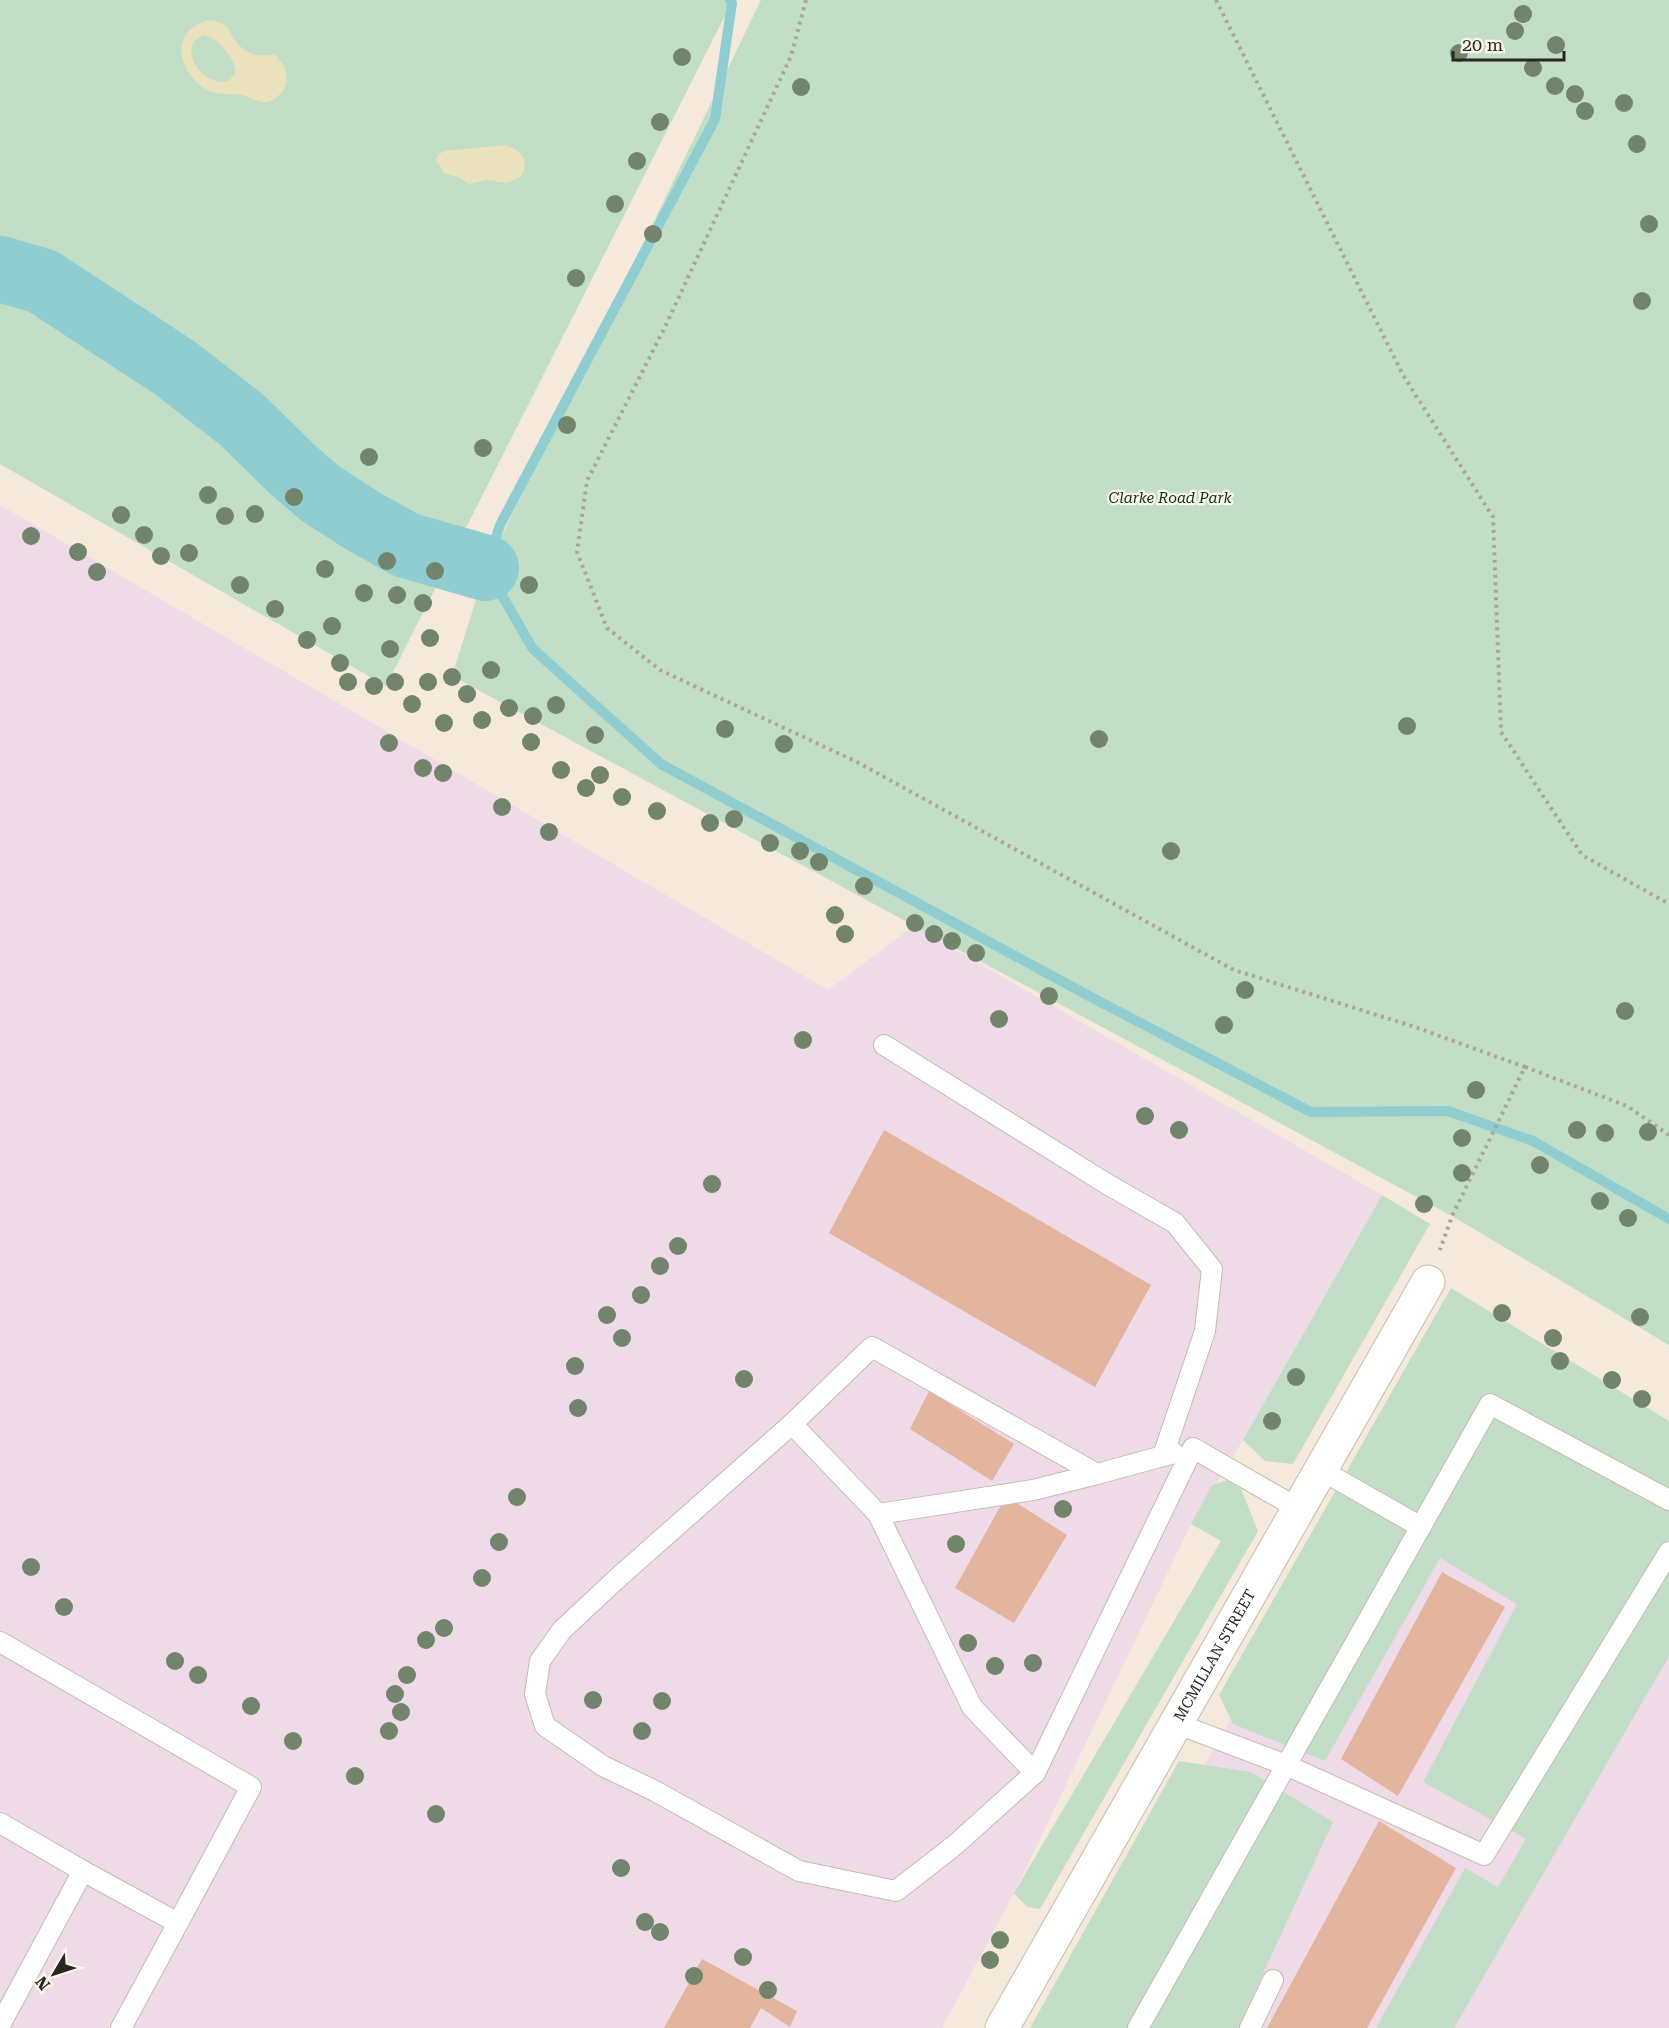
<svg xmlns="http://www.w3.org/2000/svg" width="1669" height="2028" font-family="'Roboto Serif',serif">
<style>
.industrial{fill:#efdae7}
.green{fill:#c3dec6}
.sand{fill:#ebe1bc;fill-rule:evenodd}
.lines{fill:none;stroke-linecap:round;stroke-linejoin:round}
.stream{stroke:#8fcdd1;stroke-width:10}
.river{stroke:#8fcdd1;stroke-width:66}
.building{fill:#e3b49e}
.service-casing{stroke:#c5bbac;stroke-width:22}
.minor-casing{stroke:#c5bbac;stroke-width:35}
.path{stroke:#aea59a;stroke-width:4;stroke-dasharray:3 4.5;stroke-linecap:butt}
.service{stroke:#fff;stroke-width:20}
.minor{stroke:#fff;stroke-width:33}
.tree{fill:#72856c}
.labels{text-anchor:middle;stroke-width:4.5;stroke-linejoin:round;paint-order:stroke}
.park-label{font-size:15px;font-style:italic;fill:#073312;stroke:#fef7ee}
.street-label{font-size:15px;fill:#292620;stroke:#fef7ee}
</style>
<rect width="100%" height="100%" fill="#f4e9da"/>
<g class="industrial">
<polygon points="0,505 828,990 914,926 1382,1195 1243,1440 1191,1524 1014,1893 942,2028 0,2028"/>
<polygon points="1467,1306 1669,1421 1669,2028 1054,2028"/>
</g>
<g class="green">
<polygon points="0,0 733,0 386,686 0,464"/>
<polygon points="761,0 1669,0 1669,1345 1452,1216 452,676 486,568"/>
<polygon points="1382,1195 1430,1224 1293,1464 1265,1461 1243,1440"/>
<polygon points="1451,1288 1669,1421 1669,1656 1454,2028 1376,2028 1465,1868 1498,1887 1526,1839 1423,1782 1517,1604 1440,1558 1325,1761 1233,1724 1219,1695"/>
<polygon points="1228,1480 1241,1489 1258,1531 1040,1909 1027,1907 1014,1893 1221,1541 1191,1524 1212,1485"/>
<polygon points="1179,1761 1251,1772 1333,1822 1238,2028 1030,2028"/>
</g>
<g class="sand">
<path d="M211,20L224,24C229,29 231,34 235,40C246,56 258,56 275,55C287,65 292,84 279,95C276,98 272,101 267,102C258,103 249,96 241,95C233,94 225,95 217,93C198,90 178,66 182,45C185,30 196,23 211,20ZM204,35C218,38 237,59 235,74L229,81C201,88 175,45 204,35Z"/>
<path d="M505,145C522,150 531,161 520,177L507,183L488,180L469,184L458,177L444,173L436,160L439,154L445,151Z"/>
</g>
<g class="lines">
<polyline class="stream" points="730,0 732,3 715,119 500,525 486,568 533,649 661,764 1089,996 1311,1112 1448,1111 1533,1141 1669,1219"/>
<polyline class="river" points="0,269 42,281 175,368 242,420 293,470 321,494 363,521 406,545 486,568"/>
</g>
<g class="building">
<polygon points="884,1130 1151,1285 1095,1387 829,1233"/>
<polygon points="929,1391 1014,1444 992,1481 910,1429"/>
<polygon points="1006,1496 1067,1535 1014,1623 955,1588"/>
<polygon points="1442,1572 1505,1607 1398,1796 1341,1759"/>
<polygon points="1379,1821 1456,1868 1367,2028 1267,2028"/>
<polygon points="702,1959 797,2011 790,2027 761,2008 750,2028 664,2028"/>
</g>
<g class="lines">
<defs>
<g id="service">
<polyline points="884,1045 1107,1184 1175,1223 1212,1269 1205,1331 1163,1456"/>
<polyline points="792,1424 621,1575 562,1630 540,1661 535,1694 545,1726 603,1766 655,1791 799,1871 896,1891 955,1845 1035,1773"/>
<polyline points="1321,1470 1421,1527"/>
<polyline points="1097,1474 1033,1490 878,1514 972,1707 1035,1773 1193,1448 1299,1509"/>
<polyline points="878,1514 792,1424 872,1347 1097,1474 1174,1453"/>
<polyline points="0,1642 251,1787 178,1923"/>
<polyline points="1175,1723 1286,1765 1484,1855 1669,1552"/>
<polyline points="0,1823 83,1871 0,2025"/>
<polyline points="83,1871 178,1923 121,2028"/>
<polyline points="1138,2028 1490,1404 1669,1500"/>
<polyline points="1250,2028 1273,1980"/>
</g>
<g id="minor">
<path id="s1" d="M1002,2028L1428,1282"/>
</g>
</defs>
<use href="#service" class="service-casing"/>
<use href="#minor" class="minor-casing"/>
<g class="path">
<polyline points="806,0 791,56 665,327 587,481 577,552 607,628 660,670 857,762 1234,970 1415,1027 1525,1067 1452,1216 1440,1250"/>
<polyline points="1216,0 1403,375 1493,517 1501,732 1582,855 1669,904"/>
<polyline points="1525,1067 1627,1106 1669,1135"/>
</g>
<use href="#service" class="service"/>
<use href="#minor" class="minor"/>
</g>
<g class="tree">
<circle cx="1523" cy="14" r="9"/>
<circle cx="1515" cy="31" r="9"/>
<circle cx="1556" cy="45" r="9"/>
<circle cx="1459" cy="53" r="9"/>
<circle cx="682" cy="57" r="9"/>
<circle cx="1533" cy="68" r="9"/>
<circle cx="1555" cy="86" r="9"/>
<circle cx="801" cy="87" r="9"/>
<circle cx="1575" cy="94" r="9"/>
<circle cx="1624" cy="103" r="9"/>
<circle cx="1585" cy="111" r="9"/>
<circle cx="660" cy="122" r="9"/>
<circle cx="1637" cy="144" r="9"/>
<circle cx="637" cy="161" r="9"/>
<circle cx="615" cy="204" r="9"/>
<circle cx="1649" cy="224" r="9"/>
<circle cx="653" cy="234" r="9"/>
<circle cx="576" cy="278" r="9"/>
<circle cx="1642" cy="301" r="9"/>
<circle cx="567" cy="425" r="9"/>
<circle cx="483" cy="448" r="9"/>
<circle cx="369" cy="457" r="9"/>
<circle cx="208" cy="495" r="9"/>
<circle cx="294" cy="497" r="9"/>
<circle cx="255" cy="514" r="9"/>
<circle cx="121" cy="515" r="9"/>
<circle cx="225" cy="516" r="9"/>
<circle cx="144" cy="535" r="9"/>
<circle cx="31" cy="536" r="9"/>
<circle cx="78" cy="552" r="9"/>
<circle cx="189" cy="553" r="9"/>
<circle cx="161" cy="556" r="9"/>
<circle cx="387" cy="561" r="9"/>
<circle cx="325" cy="569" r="9"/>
<circle cx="435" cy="571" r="9"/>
<circle cx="97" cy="572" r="9"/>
<circle cx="240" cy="585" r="9"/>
<circle cx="529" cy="585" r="9"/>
<circle cx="364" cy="593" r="9"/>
<circle cx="397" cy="595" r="9"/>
<circle cx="423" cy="603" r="9"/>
<circle cx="275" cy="609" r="9"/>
<circle cx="332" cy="626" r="9"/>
<circle cx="430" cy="638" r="9"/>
<circle cx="307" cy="640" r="9"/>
<circle cx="390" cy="649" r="9"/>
<circle cx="340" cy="663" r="9"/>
<circle cx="491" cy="670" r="9"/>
<circle cx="452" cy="677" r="9"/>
<circle cx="348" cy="682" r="9"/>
<circle cx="395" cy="682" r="9"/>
<circle cx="428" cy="682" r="9"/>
<circle cx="374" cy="686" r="9"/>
<circle cx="467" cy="694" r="9"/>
<circle cx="412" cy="704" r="9"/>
<circle cx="556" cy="705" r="9"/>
<circle cx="509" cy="708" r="9"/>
<circle cx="533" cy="716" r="9"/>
<circle cx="482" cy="720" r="9"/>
<circle cx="444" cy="723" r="9"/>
<circle cx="1407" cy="726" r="9"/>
<circle cx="725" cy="729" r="9"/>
<circle cx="595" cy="735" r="9"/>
<circle cx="1099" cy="739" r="9"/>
<circle cx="531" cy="742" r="9"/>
<circle cx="389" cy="743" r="9"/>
<circle cx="784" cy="744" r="9"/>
<circle cx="423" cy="768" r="9"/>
<circle cx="561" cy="770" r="9"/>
<circle cx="443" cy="773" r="9"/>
<circle cx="600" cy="775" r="9"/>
<circle cx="586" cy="788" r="9"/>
<circle cx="622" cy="797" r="9"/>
<circle cx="502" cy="807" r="9"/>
<circle cx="657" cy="811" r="9"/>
<circle cx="734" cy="819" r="9"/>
<circle cx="710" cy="823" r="9"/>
<circle cx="549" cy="832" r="9"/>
<circle cx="770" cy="843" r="9"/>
<circle cx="800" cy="851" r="9"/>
<circle cx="1171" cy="851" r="9"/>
<circle cx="819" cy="862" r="9"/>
<circle cx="864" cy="886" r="9"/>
<circle cx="835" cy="915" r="9"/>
<circle cx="915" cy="923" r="9"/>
<circle cx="845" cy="934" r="9"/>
<circle cx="934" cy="934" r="9"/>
<circle cx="952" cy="941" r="9"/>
<circle cx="976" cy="953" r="9"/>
<circle cx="1245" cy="990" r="9"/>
<circle cx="1049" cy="996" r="9"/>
<circle cx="1625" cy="1011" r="9"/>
<circle cx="999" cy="1019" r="9"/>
<circle cx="1224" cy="1025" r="9"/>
<circle cx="803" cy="1040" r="9"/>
<circle cx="1476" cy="1090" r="9"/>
<circle cx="1145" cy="1116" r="9"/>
<circle cx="1179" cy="1130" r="9"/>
<circle cx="1577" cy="1130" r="9"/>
<circle cx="1648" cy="1132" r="9"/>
<circle cx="1605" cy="1133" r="9"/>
<circle cx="1462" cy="1138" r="9"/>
<circle cx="1540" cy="1165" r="9"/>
<circle cx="1462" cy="1173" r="9"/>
<circle cx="712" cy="1184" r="9"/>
<circle cx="1600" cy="1201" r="9"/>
<circle cx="1424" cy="1204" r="9"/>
<circle cx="1628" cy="1218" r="9"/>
<circle cx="678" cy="1246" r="9"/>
<circle cx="660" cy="1266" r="9"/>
<circle cx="641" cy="1295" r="9"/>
<circle cx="1502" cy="1313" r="9"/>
<circle cx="607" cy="1315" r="9"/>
<circle cx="1640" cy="1317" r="9"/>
<circle cx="622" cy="1338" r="9"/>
<circle cx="1553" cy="1338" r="9"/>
<circle cx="1560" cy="1361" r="9"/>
<circle cx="575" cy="1366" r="9"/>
<circle cx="1296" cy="1377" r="9"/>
<circle cx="744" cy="1379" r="9"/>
<circle cx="1612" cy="1380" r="9"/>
<circle cx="1642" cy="1399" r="9"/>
<circle cx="578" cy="1408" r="9"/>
<circle cx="1272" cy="1421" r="9"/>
<circle cx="517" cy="1497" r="9"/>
<circle cx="1063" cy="1509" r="9"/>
<circle cx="499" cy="1542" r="9"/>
<circle cx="956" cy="1544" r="9"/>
<circle cx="31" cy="1567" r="9"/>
<circle cx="482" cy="1578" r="9"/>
<circle cx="64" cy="1607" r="9"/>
<circle cx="444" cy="1628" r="9"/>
<circle cx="426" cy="1640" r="9"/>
<circle cx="968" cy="1643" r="9"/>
<circle cx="175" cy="1661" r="9"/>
<circle cx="1033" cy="1663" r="9"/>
<circle cx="995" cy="1666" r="9"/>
<circle cx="198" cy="1675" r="9"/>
<circle cx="407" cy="1675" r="9"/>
<circle cx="395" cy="1694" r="9"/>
<circle cx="593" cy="1700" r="9"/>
<circle cx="662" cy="1701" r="9"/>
<circle cx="251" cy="1706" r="9"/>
<circle cx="401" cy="1712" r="9"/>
<circle cx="389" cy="1731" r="9"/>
<circle cx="642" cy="1731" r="9"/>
<circle cx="293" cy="1741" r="9"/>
<circle cx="355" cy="1776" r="9"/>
<circle cx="436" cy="1814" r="9"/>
<circle cx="621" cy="1868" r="9"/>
<circle cx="645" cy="1922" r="9"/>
<circle cx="660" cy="1932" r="9"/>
<circle cx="1000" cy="1940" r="9"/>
<circle cx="743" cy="1957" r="9"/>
<circle cx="990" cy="1960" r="9"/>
<circle cx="694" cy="1976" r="9"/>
<circle cx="768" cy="1990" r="9"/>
</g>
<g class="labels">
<g class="park-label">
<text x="1170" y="503">Clarke Road Park</text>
</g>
<g class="street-label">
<text dy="5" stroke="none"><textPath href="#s1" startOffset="429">MCMILLAN STREET</textPath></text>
</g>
</g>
<g transform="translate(54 1974) rotate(231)" stroke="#fef7ee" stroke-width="4.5" paint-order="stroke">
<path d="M0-4.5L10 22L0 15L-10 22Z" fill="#292620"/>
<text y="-9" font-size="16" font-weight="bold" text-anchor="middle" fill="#292620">N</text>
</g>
<path d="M1453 51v9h111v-9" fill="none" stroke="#292620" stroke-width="3"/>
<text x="1462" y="51" font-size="18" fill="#292620" stroke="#fef7ee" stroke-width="4.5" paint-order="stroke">20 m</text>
</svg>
